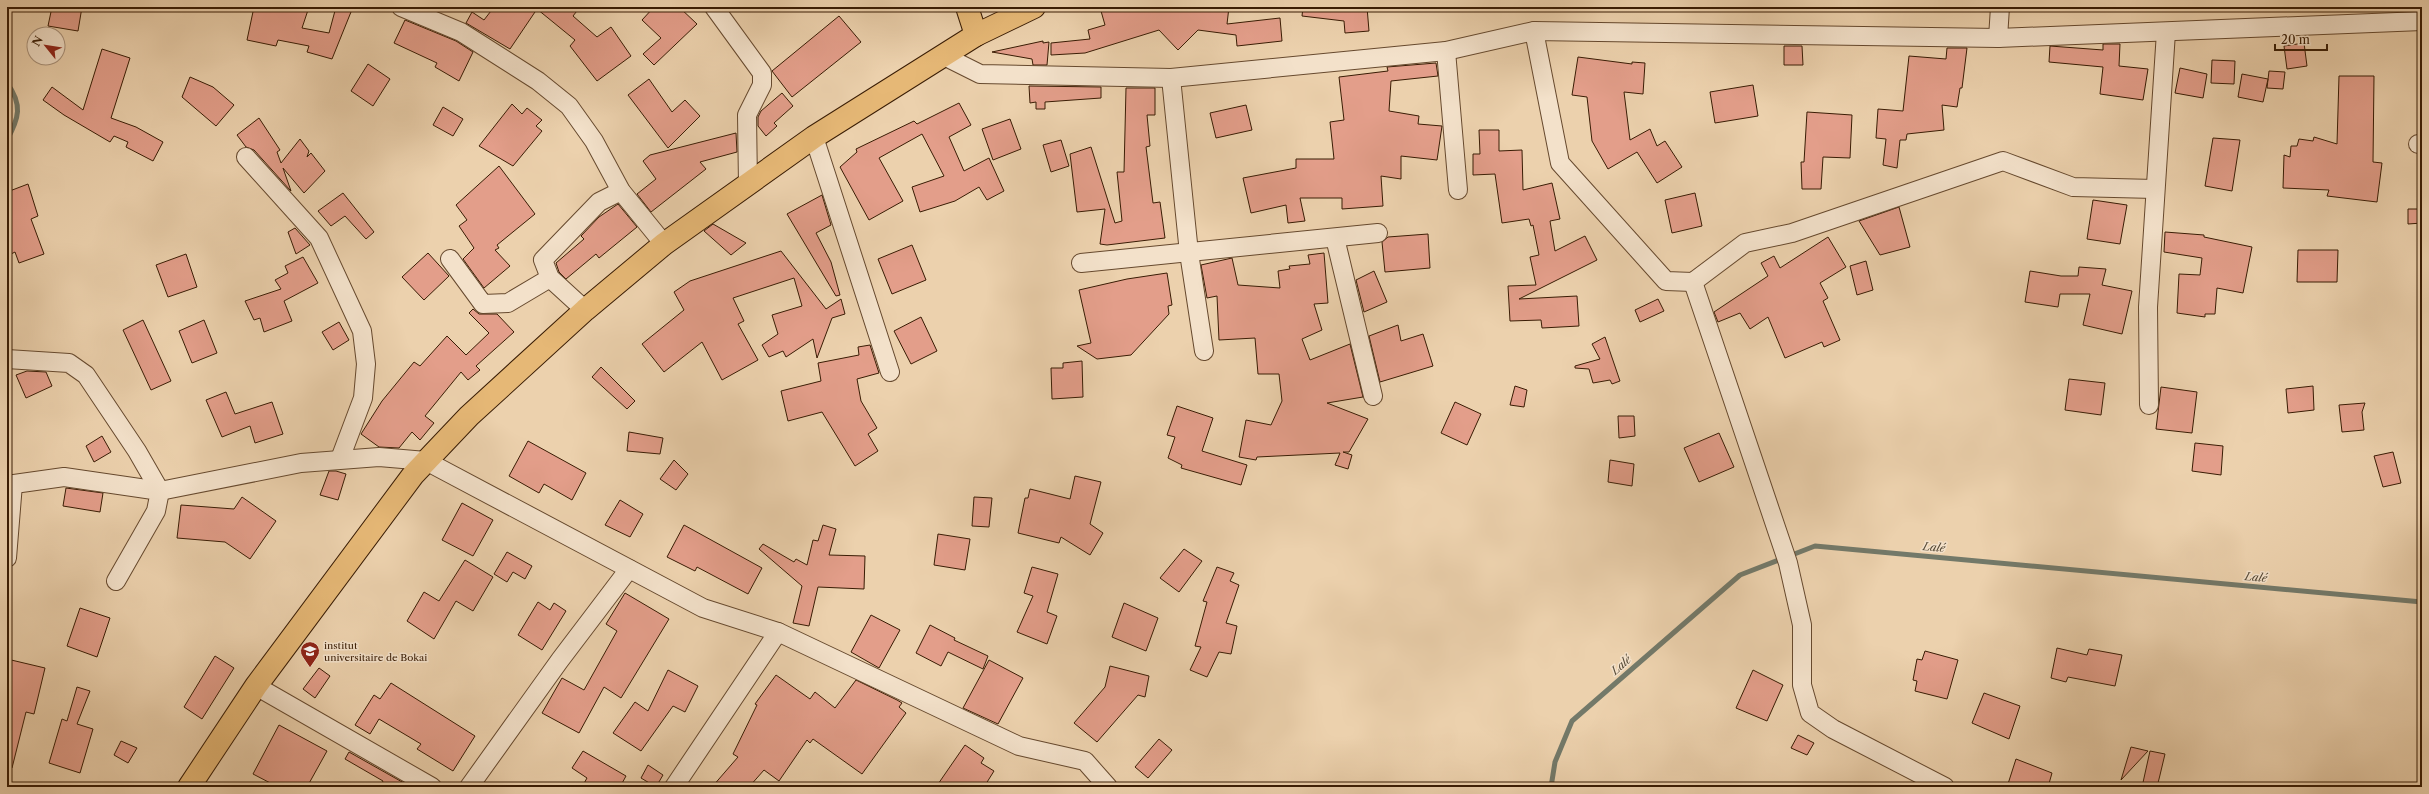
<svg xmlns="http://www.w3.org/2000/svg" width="2429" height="794" font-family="'Libre Caslon Text',serif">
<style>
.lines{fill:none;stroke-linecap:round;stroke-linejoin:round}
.stream{stroke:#737969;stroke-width:5}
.building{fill:#e39e8a;stroke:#391c04}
.minor-casing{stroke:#66492e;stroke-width:20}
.primary-casing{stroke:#391c04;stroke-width:24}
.trunk-casing{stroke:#391c04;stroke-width:24}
.minor{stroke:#f3e1ca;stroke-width:18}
.primary{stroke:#e6b876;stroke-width:22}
.trunk{stroke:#e6b876;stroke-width:22}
.labels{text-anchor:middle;stroke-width:3;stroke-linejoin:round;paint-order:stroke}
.poi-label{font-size:10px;fill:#391c04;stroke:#f3e1ca;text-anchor:start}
.water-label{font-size:11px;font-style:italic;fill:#564a37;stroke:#f3e1ca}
</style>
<rect width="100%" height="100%" fill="#ecd1ad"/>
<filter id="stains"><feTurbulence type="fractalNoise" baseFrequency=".005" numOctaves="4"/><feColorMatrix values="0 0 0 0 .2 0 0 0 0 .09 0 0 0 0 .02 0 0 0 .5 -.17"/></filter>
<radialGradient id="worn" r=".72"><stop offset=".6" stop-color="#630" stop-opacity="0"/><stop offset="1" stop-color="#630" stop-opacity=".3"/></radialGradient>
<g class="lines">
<g class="stream">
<path d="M7,83C23,105 19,118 7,140"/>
<polyline points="1551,787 1555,762 1572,721 1740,575 1815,546 2422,602"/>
</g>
</g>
<g class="building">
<polygon points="52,7 82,7 78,31 48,26"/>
<polygon points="254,7 309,7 302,28 329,33 336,7 353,7 332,59 307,52 309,46 278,40 276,46 247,40"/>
<polygon points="494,7 580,7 573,16 597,37 611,27 631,56 597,81 570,46 575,40 537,9 510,49 466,23 472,12 484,20"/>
<polygon points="654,7 679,7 697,24 654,65 643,54 661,38 642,20"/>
<polygon points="1113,7 1229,7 1227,24 1280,18 1282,41 1237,46 1236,35 1198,30 1178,50 1159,30 1085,53 1051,55 1051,43 1090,39 1088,30 1105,25 1101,11"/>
<polygon points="1303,7 1367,7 1369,31 1345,33 1344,21 1302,16"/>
<polygon points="839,16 861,42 792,97 772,71"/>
<polygon points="405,20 456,41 473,52 459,81 435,67 437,63 394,43"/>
<polygon points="1043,41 1043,43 1049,42 1047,65 1033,65 1032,59 992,52"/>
<polygon points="2304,43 2307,66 2287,69 2284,46"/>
<polygon points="2103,44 2120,44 2119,66 2148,69 2143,100 2100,94 2103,67 2049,62 2050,46 2103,50"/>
<polygon points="1784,46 1802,46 1803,65 1784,65"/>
<polygon points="1947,48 1967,48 1962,88 1960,88 1957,107 1942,105 1944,130 1907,134 1906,140 1900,140 1897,168 1883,165 1886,139 1876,138 1878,109 1903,111 1909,56 1946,59"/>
<polygon points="102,49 130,58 111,118 136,127 163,142 153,161 126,147 128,142 114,136 110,142 64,115 43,100 52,87 83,110"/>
<polygon points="1578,57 1632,64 1632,62 1645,63 1643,94 1624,92 1630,140 1650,129 1657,146 1665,141 1682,167 1657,183 1637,152 1608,169 1592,141 1587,97 1572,95"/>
<polygon points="2212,60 2235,61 2234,84 2211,83"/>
<polygon points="1436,63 1438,76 1391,81 1389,111 1419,116 1418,124 1442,126 1437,160 1401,156 1401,179 1381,176 1383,206 1342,209 1342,198 1300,198 1305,221 1288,223 1286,205 1251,213 1243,178 1296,168 1296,159 1334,159 1330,122 1344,120 1339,77 1388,71 1387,67"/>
<polygon points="368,64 390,79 373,106 351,91"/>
<polygon points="2180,68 2207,74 2203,98 2175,93"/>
<polygon points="2269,71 2285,72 2283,89 2267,88"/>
<polygon points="2242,74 2268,79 2263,102 2238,97"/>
<polygon points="2339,76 2374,76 2373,162 2382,163 2377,202 2327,196 2329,190 2283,188 2284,155 2290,157 2291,146 2297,146 2299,139 2313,141 2314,137 2337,144"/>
<polygon points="190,77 213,87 234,105 216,126 182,97"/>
<polygon points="649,79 672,112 685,100 700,116 668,148 628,95"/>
<polygon points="1753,85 1758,116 1715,123 1710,92"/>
<polygon points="1029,86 1101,87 1101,98 1045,102 1045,109 1036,109 1036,102 1030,103"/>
<polygon points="1126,88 1155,88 1155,115 1147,115 1150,146 1146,147 1153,203 1160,202 1165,238 1107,245 1100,244 1105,209 1077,212 1070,154 1091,147 1115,223 1122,221 1117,172 1124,172"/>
<polygon points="782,93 793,106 774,123 777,126 766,136 758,126 758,117 761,111"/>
<polygon points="959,103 971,125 949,137 964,171 989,158 1004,191 987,200 979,187 955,201 920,212 912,187 944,176 922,134 879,158 903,201 869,220 840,167 857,152 856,149 914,121 917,124"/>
<polygon points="512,104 522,114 527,108 542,120 536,126 542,131 513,166 479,146"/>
<polygon points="1246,105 1252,130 1216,138 1210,113"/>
<polygon points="443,107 463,119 453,136 433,125"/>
<polygon points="1807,112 1852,115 1850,158 1823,157 1821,189 1802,189 1801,162 1804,162"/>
<polygon points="259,118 280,150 277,152 281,163 300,139 309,151 307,157 311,153 325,171 304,193 283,168 291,191 290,190 254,150 246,147 237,135"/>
<polygon points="1010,119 1021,149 993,160 982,129"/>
<polygon points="1479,130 1499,130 1499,151 1522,150 1523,190 1552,183 1560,219 1550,221 1555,251 1585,236 1597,260 1519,299 1577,296 1579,326 1542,328 1541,320 1510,321 1508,286 1536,285 1530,257 1539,255 1533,225 1531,226 1529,219 1502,223 1495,174 1473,175 1473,154 1480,154"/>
<polygon points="736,133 737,152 700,162 706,169 651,212 637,194 656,179 643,161 650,155"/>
<polygon points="2213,138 2240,140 2232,191 2205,186"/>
<polygon points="1061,140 1069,166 1051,172 1043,145"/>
<polygon points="499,166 535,214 497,245 499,248 495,250 510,266 484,288 463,259 474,248 459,226 467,220 456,205"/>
<polygon points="28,184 38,216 31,219 44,254 19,263 15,252 7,256 7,192"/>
<polygon points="343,193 374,232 366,239 345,216 331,226 318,211"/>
<polygon points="1695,193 1702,226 1672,233 1665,200"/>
<polygon points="822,195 831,225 816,233 831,262 840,295 836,296 787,214"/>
<polygon points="2093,200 2127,205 2120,244 2087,239"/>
<polygon points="618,204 637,227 599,258 596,254 566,279 559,272 556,263 584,239 581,236 599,217"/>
<polygon points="1899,207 1910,247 1880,255 1859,221"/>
<polygon points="2408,209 2422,209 2422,223 2408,224"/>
<polygon points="713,224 746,243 731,255 704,231"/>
<polygon points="295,228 310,245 296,254 288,232"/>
<polygon points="2165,232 2204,235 2204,237 2252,247 2243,293 2217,288 2215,314 2205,314 2205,317 2177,313 2179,274 2200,275 2202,258 2164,252"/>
<polygon points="1428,234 1430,268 1385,272 1382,242 1388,237"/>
<polygon points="1828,237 1846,267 1820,283 1828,298 1823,301 1840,340 1824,347 1822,342 1785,358 1768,317 1750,329 1740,313 1718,322 1714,312 1768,276 1761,263 1774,256 1780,268"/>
<polygon points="912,245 926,280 892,294 878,259"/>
<polygon points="2298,250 2338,250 2337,282 2297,282"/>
<polygon points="781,251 826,309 841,299 845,314 832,318 817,358 813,339 786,357 783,351 769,357 762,345 778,334 772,315 802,306 794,278 733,298 744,321 738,324 758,360 722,380 702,342 664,372 642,344 684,310 674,292 690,281"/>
<polygon points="428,253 449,276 424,300 402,277"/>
<polygon points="1324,253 1328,303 1314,304 1322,330 1302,339 1310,360 1350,344 1363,397 1327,403 1368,419 1349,452 1343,452 1352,455 1348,469 1335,465 1340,453 1257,457 1256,460 1239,457 1246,420 1271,425 1282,401 1279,374 1258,374 1255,338 1219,340 1217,296 1207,298 1201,265 1232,258 1238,285 1280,288 1278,271 1290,269 1289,266 1310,264 1308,255"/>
<polygon points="186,254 197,287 168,297 156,265"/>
<polygon points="303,257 318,283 284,301 292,321 264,332 260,318 254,320 245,301 281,289 275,280 288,273 285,266"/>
<polygon points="1866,261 1873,290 1857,295 1850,266"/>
<polygon points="2079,267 2106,269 2102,285 2132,291 2122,334 2083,325 2090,294 2060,294 2058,307 2025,302 2030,271 2061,276 2078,276"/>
<polygon points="1374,271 1387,302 1364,312 1356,280"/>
<polygon points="1167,273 1172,305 1168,306 1169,314 1131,355 1097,359 1077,346 1091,343 1079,290 1127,279"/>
<polygon points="1658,299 1664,311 1640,322 1635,310"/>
<polygon points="473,309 479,314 497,314 514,332 476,366 480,370 468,380 461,372 425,416 434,423 420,440 412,432 399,448 379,447 361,434 382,401 414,362 420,366 447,336 466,355 489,333 469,313"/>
<polygon points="921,317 937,351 911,364 894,331"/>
<polygon points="143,320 171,381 151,390 123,330"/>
<polygon points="204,320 217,353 192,363 179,331"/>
<polygon points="339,322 349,340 333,350 322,332"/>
<polygon points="1398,325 1401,341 1423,334 1433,366 1380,382 1369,336"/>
<polygon points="1605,337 1620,381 1612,384 1610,380 1593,383 1589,369 1575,368 1575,366 1600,359 1592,344"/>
<polygon points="870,345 879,373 857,379 861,401 877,428 868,434 878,451 855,466 822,412 788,421 781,391 821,381 818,363 859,355 858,347"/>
<polygon points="1082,361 1083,397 1052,399 1051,368 1063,368 1063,363"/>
<polygon points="601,367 635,401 627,409 592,377"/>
<polygon points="27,371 46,372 52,386 26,398 16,375"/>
<polygon points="2069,379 2105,383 2101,415 2065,410"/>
<polygon points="1515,386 1527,390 1524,407 1510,405"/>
<polygon points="2313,386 2314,410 2288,413 2286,389"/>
<polygon points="2161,387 2197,392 2192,433 2156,429"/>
<polygon points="226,392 235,414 272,402 283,434 255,443 250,426 222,437 206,400"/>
<polygon points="1455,402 1481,414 1467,445 1441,433"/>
<polygon points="2365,403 2362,412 2364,430 2342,432 2339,405"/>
<polygon points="1177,406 1213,418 1202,451 1247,465 1241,485 1181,468 1182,465 1168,458 1175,437 1167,435"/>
<polygon points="1618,416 1634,416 1635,436 1619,438"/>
<polygon points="629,432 663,438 660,454 627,451"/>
<polygon points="1719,433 1734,467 1699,482 1684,448"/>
<polygon points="102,436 111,452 94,462 86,446"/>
<polygon points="528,441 586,473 572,500 544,484 539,493 509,476"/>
<polygon points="2195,443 2223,446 2221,475 2192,471"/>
<polygon points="2393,452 2401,483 2383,487 2374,456"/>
<polygon points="674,460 688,474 676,490 660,479"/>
<polygon points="1610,460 1634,464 1632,486 1608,482"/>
<polygon points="329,471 336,471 346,474 338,500 320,495"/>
<polygon points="1075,476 1101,482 1090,524 1103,533 1090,555 1061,537 1059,543 1018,533 1025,498 1028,498 1030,489 1070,499"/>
<polygon points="66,488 103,493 100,512 63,506"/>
<polygon points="242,497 276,521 250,559 225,542 177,538 181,505 234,509"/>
<polygon points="974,497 992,498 989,527 972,526"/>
<polygon points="620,500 643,514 630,537 605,525"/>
<polygon points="462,503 493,520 473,556 442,540"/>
<polygon points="684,525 762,568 748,594 697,567 695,571 667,557"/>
<polygon points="823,525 836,529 829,555 865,556 864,589 818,587 809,626 793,623 802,586 759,549 763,544 794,562 796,559 807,565 813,540 818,541"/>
<polygon points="938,534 970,539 965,570 934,565"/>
<polygon points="1184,549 1202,561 1179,592 1160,578"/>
<polygon points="507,552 532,566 525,579 513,572 507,582 494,574"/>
<polygon points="465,560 493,577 473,611 456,601 434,639 407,621 424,592 439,601"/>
<polygon points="1032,567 1058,574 1047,612 1057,616 1047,644 1017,632 1033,596 1024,593"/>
<polygon points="1217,567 1234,573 1230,581 1239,585 1226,623 1237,626 1231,654 1219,652 1207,677 1190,670 1201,647 1195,646 1207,602 1203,601"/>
<polygon points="625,593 669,619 621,698 604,687 579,733 542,713 562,678 584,690 617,631 606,624"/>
<polygon points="538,602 550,610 554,603 566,611 542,650 518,635"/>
<polygon points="1124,603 1158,618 1146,651 1112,637"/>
<polygon points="80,608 110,618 97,657 67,646"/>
<polygon points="871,615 900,630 879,668 851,652"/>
<polygon points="930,625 955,638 954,640 988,656 983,669 948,652 941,666 916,653"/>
<polygon points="2057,648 2087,655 2089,649 2122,655 2115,686 2068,677 2066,682 2051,678"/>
<polygon points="1925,651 1958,660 1947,699 1915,691 1917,681 1913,680 1917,659 1922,660"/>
<polygon points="215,656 234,668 202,719 184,707"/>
<polygon points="7,659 45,668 34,714 26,712 12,768 7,767"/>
<polygon points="989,660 1023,678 998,724 963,708"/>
<polygon points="1110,666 1149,676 1145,697 1138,695 1097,742 1074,723 1105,687"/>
<polygon points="319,668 330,676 315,698 303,689"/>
<polygon points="668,670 698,686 685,712 673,706 641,751 613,733 635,702 648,711"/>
<polygon points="1753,670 1783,685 1767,721 1736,708"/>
<polygon points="776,675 810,699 815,692 835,708 856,680 897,700 902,703 899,707 906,713 862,774 813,739 810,743 807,740 779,781 764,770 749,787 712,787 738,757 733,754 757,705 755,704"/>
<polygon points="391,683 475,736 453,771 417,749 421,744 379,719 370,734 355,725 374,695 380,699"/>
<polygon points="77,687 90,691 77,724 93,729 80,773 49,763 62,719 67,721"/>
<polygon points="1984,693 2020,706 2009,739 1972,723"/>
<polygon points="279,725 327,751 307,787 278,787 253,774"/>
<polygon points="1798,735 1814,743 1807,755 1791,748"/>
<polygon points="1159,739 1172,750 1148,778 1135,767"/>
<polygon points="121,741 137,748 128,763 114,755"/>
<polygon points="965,745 984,758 981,763 994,771 984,787 936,787"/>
<polygon points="2131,747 2148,751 2121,780"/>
<polygon points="583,751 626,776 620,787 582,787 587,778 572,768"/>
<polygon points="2150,751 2165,754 2160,775 2157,787 2142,787"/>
<polygon points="349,752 411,787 380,787 383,781 345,759"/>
<polygon points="2016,759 2052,773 2048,787 2007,787"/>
<polygon points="648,765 663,775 656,787 641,778"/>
</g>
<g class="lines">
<defs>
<g id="minor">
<polyline points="401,7 461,32 538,81 569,106 594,141 621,191 664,244"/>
<polyline points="714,7 762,73 762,85 747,115 748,185"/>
<polyline points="1534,31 1560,163 1666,281 1693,282 1745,243 1792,233 2003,161 2073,187 2155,189"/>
<polyline points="1998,38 2000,7"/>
<polyline points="1446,51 1458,190"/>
<polyline points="942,55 980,74 1171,78 1446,51 1534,31 1998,38 2422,21"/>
<polyline points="1171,78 1189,253 1204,351"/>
<polyline points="814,137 890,372"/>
<polyline points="2418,144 2422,144"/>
<polyline points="246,157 319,238 362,331 366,364 363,398 340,459"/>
<polyline points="1335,238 1373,396"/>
<polyline points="450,259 483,304 508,303 550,278"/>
<polyline points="1081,263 1378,233"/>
<polyline points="1693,282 1788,563 1802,625 1802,685 1810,713 1833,729 1945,787"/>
<polyline points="585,310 550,278 543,260 599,202 621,191"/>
<polyline points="7,359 69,363 86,375 137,451 160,491 301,463 379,457 426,461 703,608 778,632 1019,746 1085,761 1108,787"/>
<polyline points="2149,405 2148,307 2166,32"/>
<polyline points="7,485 64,477 160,491 156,511 116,581"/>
<polyline points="7,558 13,484"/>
<polyline points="256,686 432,787"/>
<polyline points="469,787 560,660 629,569"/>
<polyline points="674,787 778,632"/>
</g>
<polyline id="primary" points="967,7 976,35"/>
<polyline id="trunk" points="189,787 256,686 413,475 469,416 585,310 664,244 814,137 976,35 1034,7"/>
</defs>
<use href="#minor" class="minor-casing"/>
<use href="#primary" class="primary-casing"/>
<use href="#trunk" class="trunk-casing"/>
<use href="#minor" class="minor"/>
<use href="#primary" class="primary"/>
<use href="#trunk" class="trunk"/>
</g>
<defs>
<symbol id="university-pin" viewBox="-11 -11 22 30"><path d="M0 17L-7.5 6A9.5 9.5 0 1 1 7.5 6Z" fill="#8f2418" stroke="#f3e1ca"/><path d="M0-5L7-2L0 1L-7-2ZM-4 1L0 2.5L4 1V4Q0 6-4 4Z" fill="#fff"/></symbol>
</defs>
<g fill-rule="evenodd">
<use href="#university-pin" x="299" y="640" width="22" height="30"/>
</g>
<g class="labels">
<g class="poi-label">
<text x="324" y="649">institut<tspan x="324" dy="12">universitaire de Bokai</tspan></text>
</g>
<g class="water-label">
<text transform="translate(1934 547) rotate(5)" y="4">Lalé</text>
<text transform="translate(2256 577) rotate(5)" y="4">Lalé</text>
<text transform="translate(1621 665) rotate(-41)" y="4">Lalé</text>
</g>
</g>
<rect width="2429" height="794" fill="none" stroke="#ecd1ad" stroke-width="24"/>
<rect x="8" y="8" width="2413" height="778" fill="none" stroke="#391c04" stroke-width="2"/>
<rect x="12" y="12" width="2405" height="770" fill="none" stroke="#391c04"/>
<g transform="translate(46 46) rotate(300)"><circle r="19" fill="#f3e1ca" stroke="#a9927b"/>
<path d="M0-3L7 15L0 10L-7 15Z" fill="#8f2418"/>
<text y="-6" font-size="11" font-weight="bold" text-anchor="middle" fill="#391c04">N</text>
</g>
<path d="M2275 44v6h52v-6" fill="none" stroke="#391c04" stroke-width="2"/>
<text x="2281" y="44" font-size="12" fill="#391c04" stroke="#f3e1ca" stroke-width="3" paint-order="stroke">20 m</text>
<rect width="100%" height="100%" filter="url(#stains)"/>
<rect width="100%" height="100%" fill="url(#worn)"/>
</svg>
